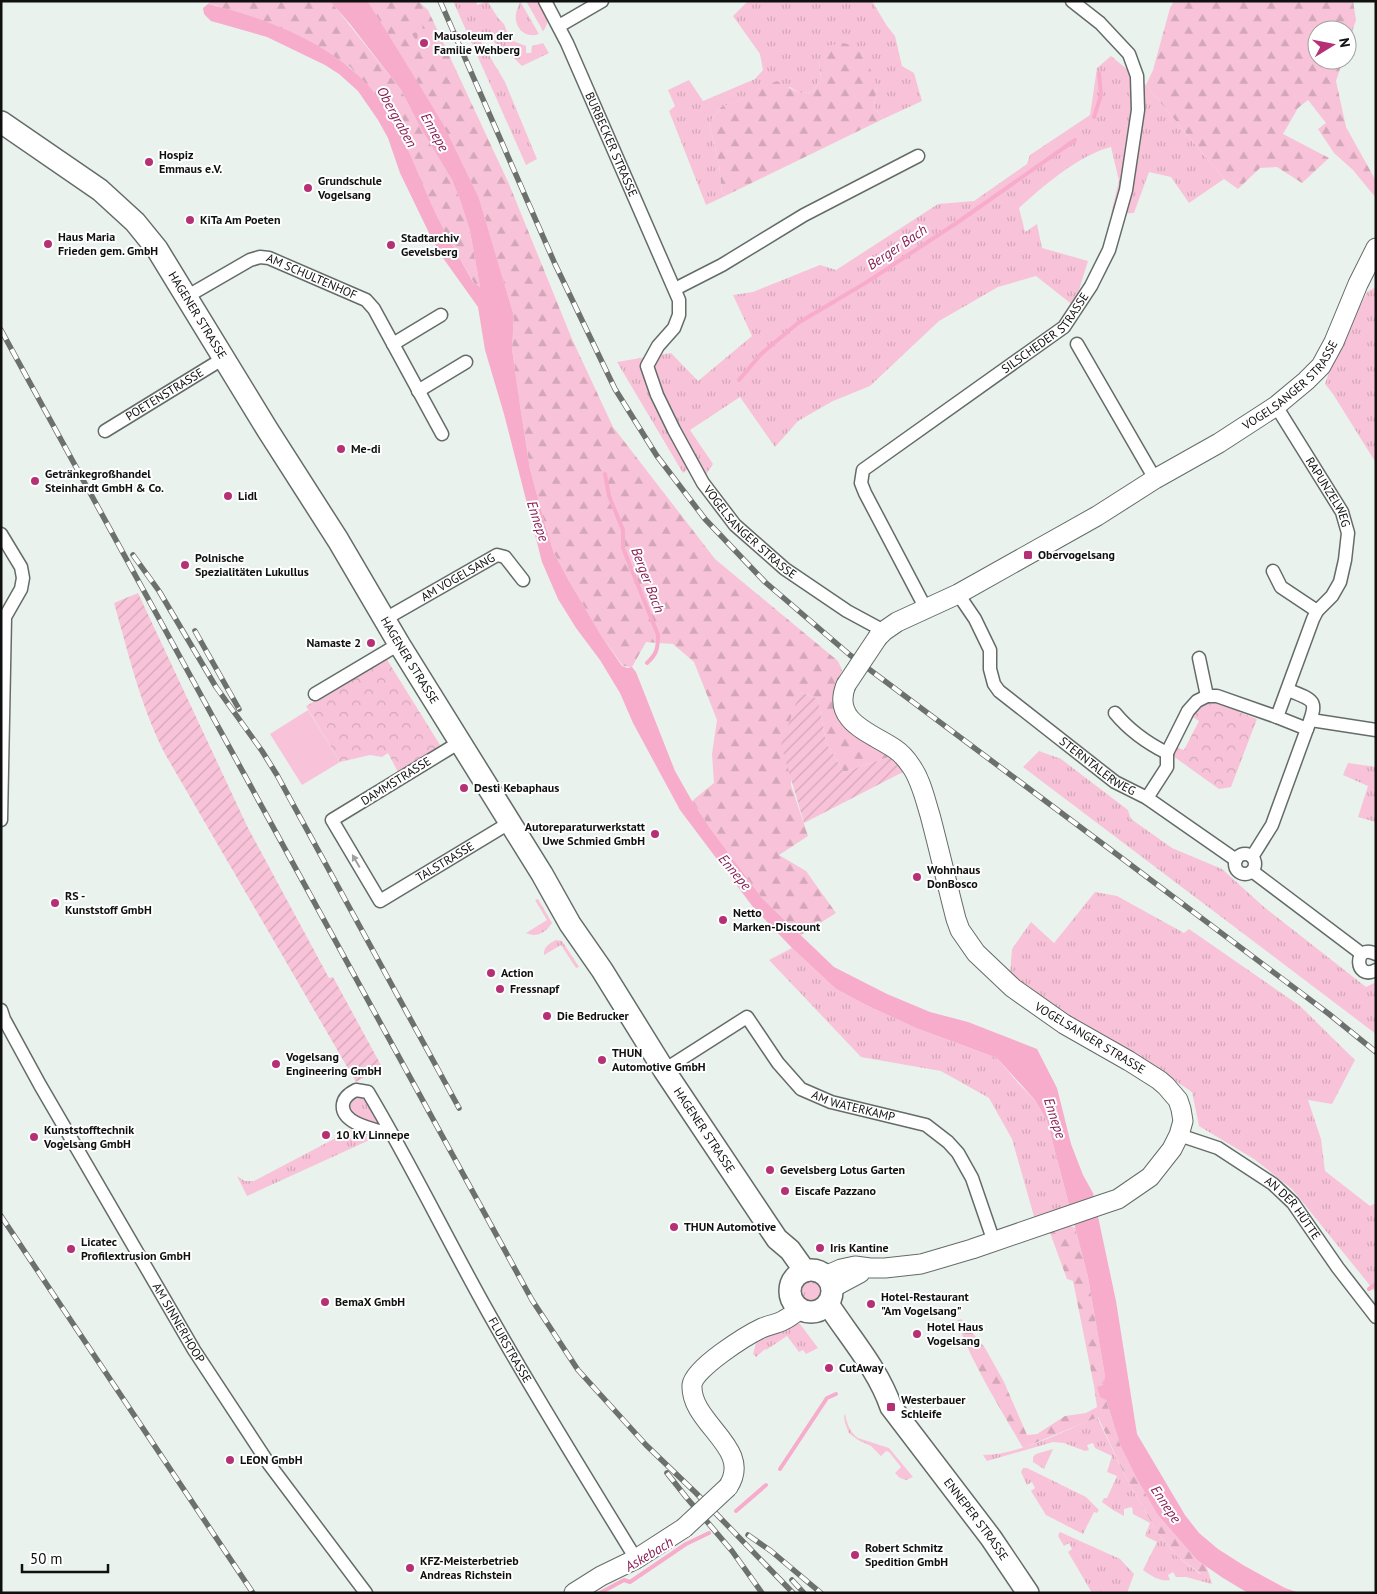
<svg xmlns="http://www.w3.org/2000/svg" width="1377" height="1594" font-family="'PT Sans',sans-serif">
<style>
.grass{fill:url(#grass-tufts)}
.forest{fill:url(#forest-firs)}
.cemetery{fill:url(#cemetery-stones)}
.park{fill:url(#park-crowns)}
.garden{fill:url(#garden-furrows)}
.pitch{fill:#f8c3d8}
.water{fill:#f8accb}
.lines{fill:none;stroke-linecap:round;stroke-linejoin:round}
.stream{stroke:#f8accb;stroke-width:4}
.street-casing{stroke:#646c68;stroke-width:15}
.secondary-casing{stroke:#646c68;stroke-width:21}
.primary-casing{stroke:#646c68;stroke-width:24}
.street{stroke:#fff;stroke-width:12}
.secondary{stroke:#fff;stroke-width:19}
.primary{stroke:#fff;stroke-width:21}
.rail-casing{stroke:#6c716e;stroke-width:5.5}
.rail{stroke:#fff;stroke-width:4;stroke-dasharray:11;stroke-linecap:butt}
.secondary-bridge-casing{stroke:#646c68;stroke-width:21;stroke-linecap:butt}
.secondary-bridge{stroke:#fff;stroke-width:19}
.oneway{fill:#9fa09f}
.poi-dot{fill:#b53075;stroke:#fff;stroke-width:2}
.labels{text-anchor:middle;stroke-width:4;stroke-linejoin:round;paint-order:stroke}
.poi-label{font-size:12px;font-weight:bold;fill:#0e110f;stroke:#fff;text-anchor:start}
.street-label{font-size:12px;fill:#0e110f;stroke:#fff}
.water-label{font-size:14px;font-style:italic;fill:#891e57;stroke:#fff}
</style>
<defs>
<pattern id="grass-tufts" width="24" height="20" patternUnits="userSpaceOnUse" patternTransform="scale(1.25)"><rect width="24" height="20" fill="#f8c3d8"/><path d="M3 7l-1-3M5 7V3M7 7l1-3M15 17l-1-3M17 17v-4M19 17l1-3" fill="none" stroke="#d3a6b8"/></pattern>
<pattern id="forest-firs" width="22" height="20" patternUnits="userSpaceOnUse" patternTransform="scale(1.25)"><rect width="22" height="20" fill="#f8c3d8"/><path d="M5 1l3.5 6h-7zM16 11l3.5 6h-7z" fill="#d3a6b8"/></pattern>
<pattern id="cemetery-stones" width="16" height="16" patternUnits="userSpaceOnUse" patternTransform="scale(1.25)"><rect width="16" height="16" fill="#f8c3d8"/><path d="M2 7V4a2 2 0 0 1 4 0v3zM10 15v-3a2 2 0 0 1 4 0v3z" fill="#d3a6b8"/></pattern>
<pattern id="park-crowns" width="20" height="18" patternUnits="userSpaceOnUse" patternTransform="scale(1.25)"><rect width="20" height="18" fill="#f8c3d8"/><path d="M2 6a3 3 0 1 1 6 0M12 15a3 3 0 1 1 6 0" fill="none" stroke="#d3a6b8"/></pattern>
<pattern id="garden-furrows" width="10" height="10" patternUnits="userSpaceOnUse" patternTransform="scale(1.25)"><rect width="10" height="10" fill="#f8c3d8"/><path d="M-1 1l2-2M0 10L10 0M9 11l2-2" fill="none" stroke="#d3a6b8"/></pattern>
</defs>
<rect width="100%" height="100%" fill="#e9f2ed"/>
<g class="grass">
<polygon points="453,1 476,1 477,5 486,2 488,2 498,18 504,24 509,37 513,41 526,46 526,53 531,53 532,46 543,43 549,53 522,66 511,55 479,31 477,35 505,82 537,159 526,165"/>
<path d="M520,1L539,34C525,39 514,28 516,13C517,9 519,5 520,1Z"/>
<path d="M526,1H540C545,12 552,21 543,31Z"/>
<polygon points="748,1 872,1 887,26 895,36 902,66 914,73 922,101 883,119 874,107 877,86 819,61 821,78 813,92 799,93 790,87 760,88 751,97 721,107 709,123 719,164 722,193 727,195 706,205 669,111 675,106 668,90 689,80 703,101 755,79 763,70 760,54 733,16"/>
<path d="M1111,56L1146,85L1224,179L1189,203L1171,177L1149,172L1134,213L1111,214L1119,181L1111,147C1079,155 1043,186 1019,208L1025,232L1037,224L1042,248L1088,261L1074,306L1036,276L998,287L939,321L870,386L833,401L798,421L775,447L740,397L690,430L713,464L705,476L697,462L683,473L617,362L671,353L698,381L752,336L733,295L753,292L820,265L836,270L938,204L974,201L1027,164L1030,155L1090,115L1097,68Z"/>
<polygon points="1376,287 1376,463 1333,394 1325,384 1331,366 1367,292"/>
<polygon points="1039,751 1061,759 1128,810 1131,819 1172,848 1222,869 1264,907 1366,987 1376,982 1376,1034 1023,767"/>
<polygon points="1348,763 1376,767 1376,822 1358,817 1368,786 1343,775"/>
<polygon points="1095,892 1117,896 1184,933 1189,929 1300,1006 1355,1060 1332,1104 1308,1100 1321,1139 1325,1171 1370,1206 1376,1203 1376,1293 1292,1189 1254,1159 1199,1126 1192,1092 1136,1055 1071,1018 1010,975 1012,949 1031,922 1054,943"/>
<path d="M538,899L552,923C545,933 537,938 526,933L547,920L535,900Z"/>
<path d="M556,940L562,941L579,967L576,968L561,945L544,955C543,947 550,943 556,940Z"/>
<polygon points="792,948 836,989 866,1005 916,1028 997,1058 1019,1084 1035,1100 1047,1121 1069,1205 1035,1220 1012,1139 989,1098 941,1071 861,1057 769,960"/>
<polygon points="362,1091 391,1133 351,1120 345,1100"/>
<polygon points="351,1130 374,1138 247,1196 237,1176 245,1181 254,1181"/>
<circle cx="812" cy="1291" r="11"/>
<polygon points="794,1322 800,1324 818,1348 806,1354 803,1350 799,1352 787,1336 766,1350 765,1349 756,1357 753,1354 756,1343"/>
<path d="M845,1414C847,1424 850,1432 858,1438L889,1448L913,1477L906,1480L900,1478L895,1473L901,1467L889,1452L886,1451L881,1456L871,1446L858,1440L849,1433L845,1423L844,1416Z"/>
<path d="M1097,1417L1125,1476L1157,1532L1177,1556L1200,1574H1209L1212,1584L1186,1577H1176L1173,1572L1168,1575L1170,1580C1161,1582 1151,1576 1143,1570L1157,1542L1145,1536L1150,1523L1133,1514L1132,1507L1124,1509V1516L1113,1510L1102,1502L1104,1498H1107L1117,1476L1107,1472L1112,1456L1095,1448L1093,1443L1087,1445L1089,1450L1085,1451L1064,1443L1053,1442L987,1461L983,1455C1020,1455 1063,1431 1097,1417Z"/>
<polygon points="1053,1449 1044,1469 1033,1462 1033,1457 1036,1454"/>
<polygon points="1023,1468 1027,1468 1086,1497 1099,1510 1097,1513 1094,1512 1083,1534 1046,1515 1031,1491 1035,1488 1032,1482 1027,1485 1021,1472"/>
<polygon points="1060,1532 1120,1559 1134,1574 1127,1593 1092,1593 1068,1552 1072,1549 1069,1543 1064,1546 1058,1536"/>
</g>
<g class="forest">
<polygon points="211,1 330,1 332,3 401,90 420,127 452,180 460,200 470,231 480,287 474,283 443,230 381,101 350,67 218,6 208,4"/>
<polygon points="367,1 418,1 428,10 509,184 572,339 613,427 715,559 838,661 842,670 836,687 837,704 892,756 844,772 826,743 818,699 800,692 791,785 808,836 779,855 806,871 836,913 801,935 762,898 710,828 692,801 714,783 712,754 717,720 694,662 673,644 646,642 632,667 623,666 602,637 568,579 554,553 545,524 530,469 520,405 512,349 514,316 479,198 442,124 392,40"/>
<polygon points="1174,1 1353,1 1356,20 1347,47 1347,30 1317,30 1317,60 1343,60 1336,81 1346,127 1376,181 1376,198 1353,170 1334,153 1318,129 1326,123 1308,100 1298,108 1283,134 1329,158 1302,183 1277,167 1260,168 1238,189 1224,179 1146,85 1153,70 1170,8"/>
<polygon points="843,43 856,46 867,61 877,86 874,107 883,119 727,195 722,193 719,164 709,123 721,107 750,97 760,88 777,81 799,93 813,92 821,78 819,61 826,46"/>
<path d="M1068,1225L1075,1228L1088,1277L1105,1376L1103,1385L1106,1400L1121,1447L1137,1479L1157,1514L1197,1560L1206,1566L1209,1574H1201L1177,1556L1157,1532L1125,1476L1098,1417L1023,1448C999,1406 973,1366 957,1321L961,1319L985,1348L1004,1382L1027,1435L1037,1434L1065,1416L1086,1413L1097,1407L1094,1386L1073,1281L1067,1279L1049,1230Z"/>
</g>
<polygon class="cemetery" points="422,24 436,45 425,53 411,33"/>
<g class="park">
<polygon points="386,658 440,745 399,774 388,753 382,757 370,755 340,762 306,706"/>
<polygon points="1215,701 1239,710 1239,712 1257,719 1231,787 1219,789 1173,756 1175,747 1184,750 1199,721 1191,716 1202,703"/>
</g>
<g class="garden">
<path d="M138,593L248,828L329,978L333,977L382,1067L356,1082L165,754C140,705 129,655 114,603Z"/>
<polygon points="800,692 818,699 826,743 844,772 892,756 903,772 804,823 781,745"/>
</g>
<polygon class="pitch" points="308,710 340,762 302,785 270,734"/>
<path class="water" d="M330,1L368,2L392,40L443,124L479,198L514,316L512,349L520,405L530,469L545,524L554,553L568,579L602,637L622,666L627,668L632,667L636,672L675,771L692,801L710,828L762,898L789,924L834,967L887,994L930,1012L968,1022L1037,1049L1057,1088L1071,1144L1083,1175L1093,1193L1116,1301L1137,1434L1185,1515L1199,1533L1218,1549L1243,1565L1285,1588L1300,1593H1248L1223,1578L1197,1560L1157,1514L1137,1479L1121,1447L1106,1400L1100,1397L1097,1387L1103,1385L1105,1376L1088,1277L1047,1121L1035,1100L997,1058L916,1028L866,1005L836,989L792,948L753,907L680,810L633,723L620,693L600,660L576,628L558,599L542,562L504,414L485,350L478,307L443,258L430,235L400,173L388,138L378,120L358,91L339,74L325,65L267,37L211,21L204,14L203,8L208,4C270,19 342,47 380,100C402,129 417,172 432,206C444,232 459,257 473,282L480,287L470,231L460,200L452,180L420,127L401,90L350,24Z"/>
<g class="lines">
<g class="stream">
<polyline points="1094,117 1101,95 1099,73"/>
<polyline points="739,380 761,354 798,323 867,282 958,222 1075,140"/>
<path d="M605,474L609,496L623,530V548L658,635C658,648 657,654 647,663"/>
<polyline points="1369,1289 1376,1284"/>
<polyline points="780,1469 827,1398 836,1394"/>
<polyline points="736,1511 766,1485"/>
<polyline points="600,1593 624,1580 630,1582 686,1544 709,1533"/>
</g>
<defs>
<g id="street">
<path id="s1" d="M545,1L567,43L679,300V315L674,328L658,346L647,366L657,395L674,430L703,483L735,525L785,569L847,611L884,631"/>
<polyline points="559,26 602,1"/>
<polyline points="675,289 722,265 804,215 918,156"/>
<path id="s2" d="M186,297L250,260L260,257L269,258L366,300L374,309L442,434"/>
<polyline points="393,344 441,315"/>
<polyline points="1077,344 1155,479"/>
<polyline points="418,391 466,362"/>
<path id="s3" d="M1276,406L1342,512L1348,533L1345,560L1340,582L1332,596L1317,611L1313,619L1277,717L1307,729C1318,700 1316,701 1288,690"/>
<path id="s4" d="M105,431L224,358"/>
<polyline points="1,534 21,567 23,578 21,589 5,617 1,820"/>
<polyline points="1273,571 1281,587 1317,611"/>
<path id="s5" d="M958,594L975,619L990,650V669L994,684L999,691L1115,782L1147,798L1236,860"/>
<path id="s6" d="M926,609L865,493L861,483L863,470L1064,327L1091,286L1109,250L1126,190L1138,110L1137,76L1129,54L1100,23L1072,1"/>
<path id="s7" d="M385,619L497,555L505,557L523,580"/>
<polyline points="1199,658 1207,696"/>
<polyline points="315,694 399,644"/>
<path d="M1115,713C1129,730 1147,743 1167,753"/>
<polyline points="1311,720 1376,730"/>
<path id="s8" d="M460,742L332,820L380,901L511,822"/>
<polyline points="1147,798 1167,767 1167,753 1188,711 1197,701 1207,696 1217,696 1277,717"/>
<circle cx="1245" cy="864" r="10"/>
<polyline points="1252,857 1272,825 1307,729"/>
<polyline points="1252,871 1362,954"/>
<path d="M1376,954C1353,942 1354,982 1376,970"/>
<path id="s9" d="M1,1010L4,1019L40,1085L194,1350L269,1464L366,1593"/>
<path id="s10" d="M664,1070L747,1017L778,1063L801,1089L831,1102L926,1125L948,1142L958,1153L972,1178L994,1242"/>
<path id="s11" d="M393,1135C379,1130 340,1125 343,1104C344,1097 350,1093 356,1090L368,1092C411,1164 447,1239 488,1312C535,1396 586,1477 636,1559"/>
<path id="s12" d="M1179,1135L1218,1148L1273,1184L1293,1203L1338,1268L1376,1317"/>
</g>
<g id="secondary">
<path id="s13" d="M878,637L884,631L897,622L958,594L1097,516L1155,479L1219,443L1276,406L1306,381L1321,366L1334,342L1358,284L1376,248"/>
<path d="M825,1276L841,1269L855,1266L870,1268H885L921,1264L972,1249L1103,1204L1118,1199L1150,1177L1172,1149L1179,1135L1183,1121L1181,1109L1178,1100L1166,1086L1159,1080L1129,1061L1064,1024L1013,988L976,953L960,930L956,919C947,884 939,849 930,815C925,799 921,780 911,766C907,760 901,753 895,749C872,733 831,722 846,685"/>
<polyline points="832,1288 860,1273"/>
<path d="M728,1487C754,1448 690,1424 692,1385C694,1368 747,1335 762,1328C769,1325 777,1324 784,1320C790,1317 795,1313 800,1309"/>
<polyline points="574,1593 601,1576 636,1559 684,1528"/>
</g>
<g id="primary">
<path id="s14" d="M1,122L100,190L135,222L157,249L267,429L338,540L399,644L542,874L570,924L602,970L664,1070L777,1239L790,1250L805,1271"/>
<circle cx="811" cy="1291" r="21"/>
<path id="s15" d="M828,1304C850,1338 878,1369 891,1407L991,1538L1028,1593"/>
</g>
</defs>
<use href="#street" class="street-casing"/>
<use href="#secondary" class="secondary-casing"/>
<use href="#primary" class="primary-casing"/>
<use href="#street" class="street"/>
<use href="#secondary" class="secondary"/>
<use href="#primary" class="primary"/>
<defs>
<g id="rail">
<polyline points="440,1 555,264 615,389 657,456 705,519 765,582 850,655 1111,850 1329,1014 1376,1052"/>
<polyline points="1,330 532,1300 578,1370 646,1445 696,1493 793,1593"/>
<polyline points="133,555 159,591 216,687 262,751 277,775 459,1108"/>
<polyline points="195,631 239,709"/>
<polyline points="1,1216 253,1593"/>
<polyline points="667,1473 686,1497 732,1551 762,1593"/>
<polyline points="748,1535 771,1551 821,1593"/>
<polyline points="792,1580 804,1593"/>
</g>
</defs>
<use href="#rail" class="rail-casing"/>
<use href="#rail" class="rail"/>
<defs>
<g id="secondary-bridge">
<polyline points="846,685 878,637"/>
<polyline points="684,1528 728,1487"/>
</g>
</defs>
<use href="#secondary-bridge" class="secondary-bridge-casing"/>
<use href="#secondary-bridge" class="secondary-bridge"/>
</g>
<defs><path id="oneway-solid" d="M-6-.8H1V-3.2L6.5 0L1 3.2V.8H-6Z" transform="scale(1.25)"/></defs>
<use class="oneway" href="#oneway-solid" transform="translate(356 861) rotate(-120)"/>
<g class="poi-dot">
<circle cx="424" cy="43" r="5"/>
<circle cx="149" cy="162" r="5"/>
<circle cx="308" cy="188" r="5"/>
<circle cx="190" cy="220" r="5"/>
<circle cx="48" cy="244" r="5"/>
<circle cx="391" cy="245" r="5"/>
<circle cx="341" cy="449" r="5"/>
<circle cx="35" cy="481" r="5"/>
<circle cx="228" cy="496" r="5"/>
<rect x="1023" y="550" width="10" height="10" rx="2.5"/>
<circle cx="185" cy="565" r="5"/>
<circle cx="371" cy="643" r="5"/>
<circle cx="464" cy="788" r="5"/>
<circle cx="655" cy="834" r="5"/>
<circle cx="917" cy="877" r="5"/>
<circle cx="55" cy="903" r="5"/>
<circle cx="723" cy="920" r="5"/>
<circle cx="491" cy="973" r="5"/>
<circle cx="500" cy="989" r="5"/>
<circle cx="547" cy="1016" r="5"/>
<circle cx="602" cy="1060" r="5"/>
<circle cx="276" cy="1064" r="5"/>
<circle cx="326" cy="1135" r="5"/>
<circle cx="34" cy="1137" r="5"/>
<circle cx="770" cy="1170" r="5"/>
<circle cx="785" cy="1191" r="5"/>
<circle cx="674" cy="1227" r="5"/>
<circle cx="820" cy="1248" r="5"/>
<circle cx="71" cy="1249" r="5"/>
<circle cx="325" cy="1302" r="5"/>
<circle cx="871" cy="1304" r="5"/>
<circle cx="917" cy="1334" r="5"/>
<circle cx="829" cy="1368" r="5"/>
<rect x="886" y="1402" width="10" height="10" rx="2.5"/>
<circle cx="230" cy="1460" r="5"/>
<circle cx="855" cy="1555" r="5"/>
<circle cx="410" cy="1568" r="5"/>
</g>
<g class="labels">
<g class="poi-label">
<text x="434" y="40">Mausoleum der<tspan x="434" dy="14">Familie Wehberg</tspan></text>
<text x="159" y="159">Hospiz<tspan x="159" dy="14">Emmaus e.V.</tspan></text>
<text x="318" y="185">Grundschule<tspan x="318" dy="14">Vogelsang</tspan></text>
<text x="200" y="224">KiTa Am Poeten</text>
<text x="58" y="241">Haus Maria<tspan x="58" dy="14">Frieden gem. GmbH</tspan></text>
<text x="401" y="242">Stadtarchiv<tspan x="401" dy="14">Gevelsberg</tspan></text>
<text x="351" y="453">Me-di</text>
<text x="45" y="478">Getränkegroßhandel<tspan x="45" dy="14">Steinhardt GmbH &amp; Co.</tspan></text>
<text x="238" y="500">Lidl</text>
<text x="1038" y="559">Obervogelsang</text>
<text x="195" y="562">Polnische<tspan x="195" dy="14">Spezialitäten Lukullus</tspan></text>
<text x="361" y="647" text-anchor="end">Namaste 2</text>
<text x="474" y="792">Desti Kebaphaus</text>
<text x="645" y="831" text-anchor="end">Autoreparaturwerkstatt<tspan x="645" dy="14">Uwe Schmied GmbH</tspan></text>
<text x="927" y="874">Wohnhaus<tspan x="927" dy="14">DonBosco</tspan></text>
<text x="65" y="900">RS -<tspan x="65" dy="14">Kunststoff GmbH</tspan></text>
<text x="733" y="917">Netto<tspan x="733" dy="14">Marken-Discount</tspan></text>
<text x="501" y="977">Action</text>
<text x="510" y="993">Fressnapf</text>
<text x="557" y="1020">Die Bedrucker</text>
<text x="612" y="1057">THUN<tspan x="612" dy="14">Automotive GmbH</tspan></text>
<text x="286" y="1061">Vogelsang<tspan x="286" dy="14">Engineering GmbH</tspan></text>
<text x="44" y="1134">Kunststofftechnik<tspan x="44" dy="14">Vogelsang GmbH</tspan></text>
<text x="336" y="1139">10 kV Linnepe</text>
<text x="780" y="1174">Gevelsberg Lotus Garten</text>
<text x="795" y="1195">Eiscafe Pazzano</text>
<text x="684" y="1231">THUN Automotive</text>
<text x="81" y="1246">Licatec<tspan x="81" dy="14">Profilextrusion GmbH</tspan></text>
<text x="830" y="1252">Iris Kantine</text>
<text x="881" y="1301">Hotel-Restaurant<tspan x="881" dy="14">"Am Vogelsang"</tspan></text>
<text x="335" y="1306">BemaX GmbH</text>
<text x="927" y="1331">Hotel Haus<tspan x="927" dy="14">Vogelsang</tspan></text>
<text x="839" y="1372">CutAway</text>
<text x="901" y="1404">Westerbauer<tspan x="901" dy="14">Schleife</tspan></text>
<text x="240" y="1464">LEON GmbH</text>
<text x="865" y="1552">Robert Schmitz<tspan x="865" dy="14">Spedition GmbH</tspan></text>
<text x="420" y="1565">KFZ-Meisterbetrieb<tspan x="420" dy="14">Andreas Richstein</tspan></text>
</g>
<g class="street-label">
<text dy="4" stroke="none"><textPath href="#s1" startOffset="158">BURBECKER STRASSE</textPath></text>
<text dy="4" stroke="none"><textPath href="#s2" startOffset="140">AM SCHULTENHOF</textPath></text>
<text dy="4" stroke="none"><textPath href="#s14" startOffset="280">HAGENER STRASSE</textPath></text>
<text dy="4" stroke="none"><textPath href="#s6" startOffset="384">SILSCHEDER STRASSE</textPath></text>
<text dy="4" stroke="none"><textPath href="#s13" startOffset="486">VOGELSANGER STRASSE</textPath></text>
<text dy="4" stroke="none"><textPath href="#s4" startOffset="70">POETENSTRASSE</textPath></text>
<text dy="4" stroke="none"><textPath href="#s3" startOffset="101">RAPUNZELWEG</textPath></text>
<text dy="4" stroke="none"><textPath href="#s1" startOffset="602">VOGELSANGER STRASSE</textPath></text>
<text dy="4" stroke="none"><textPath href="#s7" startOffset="84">AM VOGELSANG</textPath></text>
<text dy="4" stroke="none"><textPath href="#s14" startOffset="685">HAGENER STRASSE</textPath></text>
<text dy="4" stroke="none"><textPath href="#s5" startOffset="232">STERNTALERWEG</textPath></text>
<text transform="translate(396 781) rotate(-32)" y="4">DAMMSTRASSE</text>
<text dy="4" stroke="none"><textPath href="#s8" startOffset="320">TALSTRASSE</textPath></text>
<text transform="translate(1090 1038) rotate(31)" y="4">VOGELSANGER STRASSE</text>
<text dy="4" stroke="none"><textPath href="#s10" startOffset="244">AM WATERKAMP</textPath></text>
<text dy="4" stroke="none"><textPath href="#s14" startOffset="1240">HAGENER STRASSE</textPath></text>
<text dy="4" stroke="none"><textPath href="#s12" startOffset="138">AN DER HÜTTE</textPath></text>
<text dy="4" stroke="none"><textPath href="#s9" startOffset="360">AM SINNERHOOP</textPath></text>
<text dy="4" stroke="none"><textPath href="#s11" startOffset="390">FLURSTRASSE</textPath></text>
<text dy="4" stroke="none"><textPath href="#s15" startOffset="262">ENNEPER STRASSE</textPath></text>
</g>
<g class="water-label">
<text transform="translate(397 117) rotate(61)" y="5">Obergraben</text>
<text transform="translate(435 132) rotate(61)" y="5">Ennepe</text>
<text transform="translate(897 247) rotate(-34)" y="5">Berger Bach</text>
<text transform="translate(538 521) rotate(72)" y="5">Ennepe</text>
<text transform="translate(648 580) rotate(69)" y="5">Berger Bach</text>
<text transform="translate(735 872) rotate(50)" y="5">Ennepe</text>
<text transform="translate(1055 1118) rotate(72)" y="5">Ennepe</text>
<text transform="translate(1166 1504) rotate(56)" y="5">Ennepe</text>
<text transform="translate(649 1554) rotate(-31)" y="5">Askebach</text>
</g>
</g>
<rect width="1377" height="1594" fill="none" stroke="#0e110f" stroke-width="5"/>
<g transform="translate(1332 45) rotate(80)"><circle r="24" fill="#ffffff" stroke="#9fa09f"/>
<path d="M0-4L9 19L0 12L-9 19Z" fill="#b53075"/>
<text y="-8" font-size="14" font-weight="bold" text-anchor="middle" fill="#0e110f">N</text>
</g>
<path d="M22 1564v8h86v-8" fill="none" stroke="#0e110f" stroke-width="2.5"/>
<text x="30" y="1564" font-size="15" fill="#0e110f" stroke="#ffffff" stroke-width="4" paint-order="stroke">50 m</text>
</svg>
